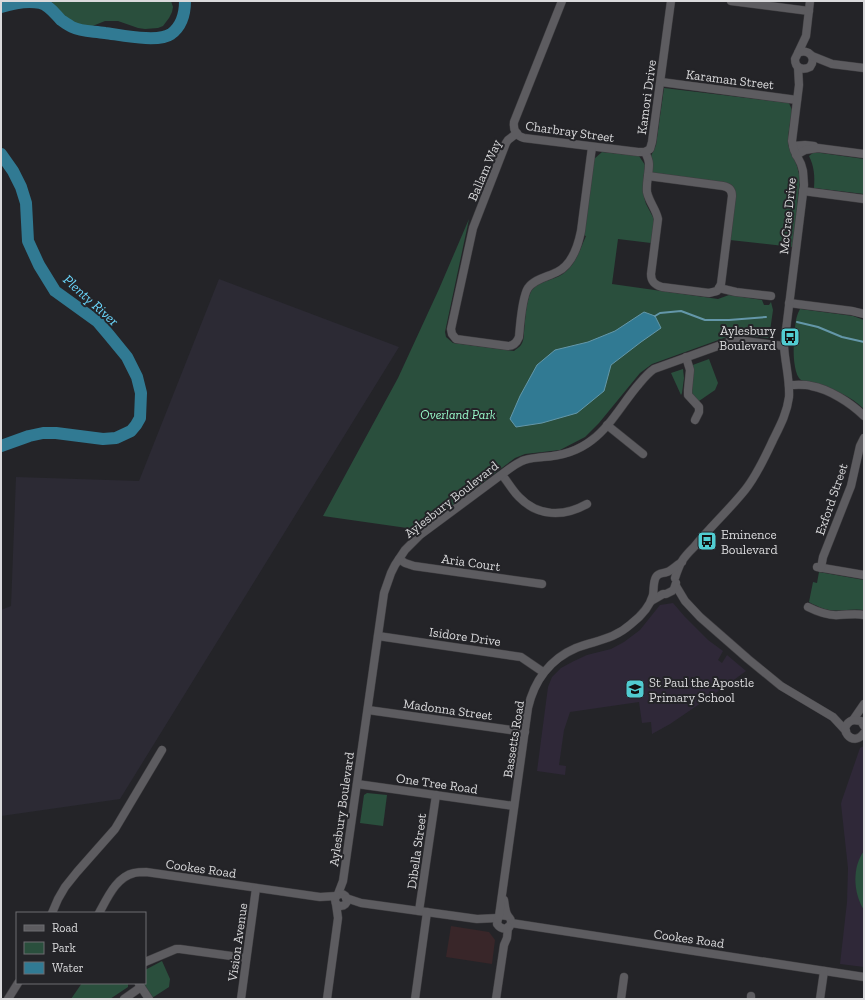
<svg xmlns="http://www.w3.org/2000/svg" width="865" height="1000" font-family="'Zilla Slab',serif">
<style>
.commercial{fill:#392629}
.built{fill:#2c2a34}
.education{fill:#2f2838}
.green{fill:#2a4f3d}
.water{fill:#317a93;stroke:#6497a9}
.lines{fill:none;stroke-linecap:round;stroke-linejoin:round}
.stream{stroke:#6497a9;stroke-width:2}
.river{stroke:#317a93;stroke-width:12}
.minor-casing{stroke:#3f3e41;stroke-width:9}
.minor{stroke:#5d5c60;stroke-width:8}
.labels{text-anchor:middle;stroke-width:4;stroke-linejoin:round;paint-order:stroke}
.street-label{font-size:13px;fill:#dadadc;stroke:#242428}
.poi-label{font-size:13px;fill:#dadadc;stroke:#242428;text-anchor:start}
.park-label{font-size:13px;font-style:italic;fill:#98f8c9;stroke:#242428}
.water-label{font-size:14px;font-style:italic;fill:#6ad5fa;stroke:#242428}
</style>
<rect width="100%" height="100%" fill="#242428"/>
<polygon class="commercial" points="451,926 489,932 495,940 492,964 446,957"/>
<polygon class="built" points="219,279 399,347 120,799 1,816 1,610 11,606 16,477 139,481"/>
<g class="education">
<polygon points="673,603 685,617 708,640 723,651 718,660 722,663 727,655 746,671 720,690 670,724 652,734 651,722 642,723 639,702 570,712 564,730 559,765 566,766 565,775 537,771 548,687 552,677 561,668 574,661 587,655 611,649 624,642 640,630 660,605"/>
<polygon points="864,746 864,967 840,964 847,902 848,868 841,804 842,800 860,748"/>
</g>
<g class="green">
<polygon points="51,1 171,1 173,7 172,12 169,18 163,26 158,28 145,29 138,28 118,21 105,21 90,27 72,25"/>
<polygon points="664,88 789,103 792,110 788,137 789,147 797,166 800,178 793,247 730,240 730,184 652,174 651,156 656,145"/>
<path d="M602,152L639,156L645,165L643,187L644,197L646,204L654,219V227L651,243L618,239L612,284L718,299L729,295L762,300L764,305H769L771,302L773,310L769,338L735,334L652,364L640,373L599,423L585,437L560,450L525,454L515,458L421,530L323,516L398,378L439,289L469,219L445,332L446,337L453,343L514,351C516,349 520,347 521,345C523,342 524,337 524,333C525,322 526,299 532,290C538,281 556,280 564,273C576,264 580,249 586,236L583,235L594,159Z"/>
<path d="M814,152L864,159V194L814,188C815,176 814,166 809,156Z"/>
<path d="M800,309L853,316L864,320V409C851,396 833,389 816,383C810,381 802,383 799,378C794,371 793,353 794,344C795,333 794,319 800,309Z"/>
<polygon points="709,359 718,383 715,390 699,401 691,393 690,366"/>
<polygon points="683,369 684,378 682,393 681,395 671,373"/>
<path d="M819,572L864,580V610C852,608 841,612 829,610C822,609 815,605 809,602L813,582L817,583Z"/>
<polygon points="367,793 387,795 383,826 360,823 364,795"/>
<path d="M864,851V910C853,893 852,867 864,851Z"/>
<polygon points="162,961 170,979 169,987 152,998 142,983 145,983 145,970"/>
<polygon points="82,983 128,983 128,987 110,999 71,999"/>
</g>
<polygon class="water" points="644,312 655,316 661,328 641,342 611,365 604,391 577,413 542,423 516,427 510,419 520,396 537,365 555,350 588,342 615,331"/>
<g class="lines">
<g class="stream">
<polyline points="655,316 660,313 681,311 705,320 729,320 766,317"/>
<polyline points="797,322 818,327 842,337 864,342"/>
</g>
<g class="river">
<path d="M1,7C14,3 27,0 40,3C49,5 55,14 61,20C64,22 68,25 72,27C82,32 94,31 105,33C121,35 158,43 171,34C182,26 185,13 185,1"/>
<polyline points="1,154 13,171 21,187 26,203 28,241 39,265 55,291 98,322 109,335 127,357 137,377 141,393 140,418 136,425 131,431 116,438 103,439 56,433 43,433 29,436 1,446"/>
</g>
<defs>
<g id="minor">
<path d="M562,1L514,122C513,130 516,136 524,138L638,152H645"/>
<polyline points="731,1 809,11"/>
<path d="M798,53C809,48 817,58 810,67C802,71 795,68 795,59L798,53L806,36L810,1"/>
<polyline points="812,56 832,64 864,68"/>
<polyline points="661,82 797,100"/>
<path d="M517,133L508,140L506,143L473,228L451,329L452,334L456,339L508,346C514,346 517,342 519,337C520,325 522,297 528,288C534,279 547,277 557,272C572,265 578,246 581,231L592,147"/>
<polyline points="793,146 805,145 814,146"/>
<path d="M645,152C647,156 649,160 649,164C649,174 646,183 647,192C649,202 656,209 658,219L651,274C651,282 655,285 662,287L709,293L717,291L719,288"/>
<polyline points="645,152 650,149 652,142 671,1"/>
<polyline points="796,155 805,150 818,148 864,154"/>
<path d="M648,176L723,186C729,187 732,190 732,196L721,284L719,288"/>
<polyline points="803,191 864,199"/>
<polyline points="719,288 736,292 771,296"/>
<polyline points="789,303 852,311 864,314"/>
<polyline points="686,357 690,370 688,390 688,395 699,407 699,412 695,420"/>
<path d="M789,385C796,385 804,384 811,386C829,389 851,403 864,416"/>
<polyline points="607,425 643,454"/>
<path d="M502,475C508,482 512,490 519,497C538,517 564,517 587,504"/>
<polyline points="399,559 405,563 414,566 542,584"/>
<polyline points="817,567 864,575"/>
<polyline points="821,568 823,557 851,486 860,446 864,438"/>
<path d="M675,578C677,572 679,566 682,561C685,556 690,551 694,547C710,527 729,510 745,490C757,475 765,457 773,440C780,426 787,413 789,397C790,380 785,363 784,346L804,185L803,171L801,164L794,150L792,141L799,85L798,67"/>
<polyline points="676,586 685,601 700,617 748,659 781,686 833,717 846,731"/>
<polyline points="651,601 663,594 666,594 672,591 674,589 676,583"/>
<path d="M808,607C818,612 828,616 839,615C847,615 855,613 864,615"/>
<polyline points="378,636 521,657 543,672"/>
<polyline points="368,710 525,732"/>
<polyline points="853,720 864,704"/>
<path d="M864,726L861,721L853,720C835,727 853,749 864,733"/>
<polyline points="357,784 514,806"/>
<path d="M338,894L343,881L384,593L391,573L395,565L405,550L420,535L509,469C513,466 518,463 522,461C529,458 536,458 543,457C561,456 578,451 592,440C610,427 624,401 639,384C644,378 648,373 654,369L729,342L737,340L784,346"/>
<circle cx="341" cy="900" r="6"/>
<polyline points="346,898 361,903 477,919 498,918"/>
<path d="M504,900C505,905 505,912 508,916C510,919 511,918 511,922C511,931 501,930 497,924L498,918L501,915L507,916"/>
<polyline points="419,911 436,795"/>
<polyline points="52,913 58,899 65,887 77,872 115,829 162,750"/>
<path d="M99,913C107,899 116,877 134,873C138,872 142,872 146,872L320,897L336,896"/>
<path d="M499,916L528,708C534,681 550,659 576,648C597,640 613,640 631,624C640,617 650,606 653,595C654,589 653,582 656,577C659,572 662,574 667,572C671,571 678,564 682,562"/>
<polyline points="511,923 864,977"/>
<polyline points="145,962 176,949 180,949 246,958"/>
<polyline points="139,984 149,999"/>
<polyline points="8,999 18,983"/>
<polyline points="124,999 141,987"/>
<polyline points="241,999 256,888"/>
<polyline points="327,999 338,918 336,904"/>
<polyline points="415,999 427,912"/>
<polyline points="496,999 504,945 507,938 508,927"/>
<polyline points="621,999 624,977"/>
<polyline points="751,999 751,996"/>
<polyline points="820,999 824,971"/>
</g>
</defs>
<use href="#minor" class="minor-casing"/>
<use href="#minor" class="minor"/>
</g>
<defs>
<symbol id="bus-square" viewBox="-11 -11 22 22"><rect x="-9" y="-9" width="18" height="18" rx="4" fill="#51ccd1" stroke="#242428"/><path d="M-5-6H5V4H4V6H2V4H-2V6H-4V4H-5ZM-3.5-4V0h7V-4ZM-3.5 1.2v1.5H-2V1.2ZM2 1.2v1.5H3.5V1.2Z" fill="#111"/></symbol>
<symbol id="school-square" viewBox="-11 -11 22 22"><rect x="-9" y="-9" width="18" height="18" rx="4" fill="#51ccd1" stroke="#242428"/><path d="M0-5L7-2L0 1L-7-2ZM-4 1L0 2.5L4 1V4Q0 6-4 4Z" fill="#111"/></symbol>
</defs>
<g fill-rule="evenodd">
<use href="#bus-square" x="779" y="326" width="22" height="22"/>
<use href="#bus-square" x="696" y="530" width="22" height="22"/>
<use href="#school-square" x="624" y="678" width="22" height="22"/>
</g>
<g class="labels">
<g class="street-label">
<text transform="translate(730 79) rotate(7)" y="5">Karaman Street</text>
<text transform="translate(646 97) rotate(-82)" y="5">Kamori Drive</text>
<text transform="translate(570 131) rotate(8)" y="5">Charbray Street</text>
<text transform="translate(484 170) rotate(-67)" y="5">Ballam Way</text>
<text transform="translate(787 216) rotate(-84)" y="5">McCrae Drive</text>
<text transform="translate(451 499) rotate(-38)" y="5">Aylesbury Boulevard</text>
<text transform="translate(831 499) rotate(-71)" y="5">Exford Street</text>
<text transform="translate(471 562) rotate(8)" y="5">Aria Court</text>
<text transform="translate(465 636) rotate(8)" y="5">Isidore Drive</text>
<text transform="translate(448 709) rotate(8)" y="5">Madonna Street</text>
<text transform="translate(513 739) rotate(-81)" y="5">Bassetts Road</text>
<text transform="translate(437 783) rotate(8)" y="5">One Tree Road</text>
<text transform="translate(341 809) rotate(-82)" y="5">Aylesbury Boulevard</text>
<text transform="translate(416 851) rotate(-82)" y="5">Dibella Street</text>
<text transform="translate(201 868) rotate(8)" y="5">Cookes Road</text>
<text transform="translate(689 938) rotate(8)" y="5">Cookes Road</text>
<text transform="translate(237 942) rotate(-82)" y="5">Vision Avenue</text>
</g>
<g class="poi-label">
<text x="776" y="335" text-anchor="end">Aylesbury<tspan x="776" dy="15">Boulevard</tspan></text>
<text x="721" y="539">Eminence<tspan x="721" dy="15">Boulevard</tspan></text>
<text x="649" y="687">St Paul the Apostle<tspan x="649" dy="15">Primary School</tspan></text>
</g>
<g class="park-label">
<text x="458" y="419">Overland Park</text>
</g>
<g class="water-label">
<text transform="translate(91 300) rotate(42)" y="5">Plenty River</text>
</g>
</g>
<rect width="865" height="1000" fill="none" stroke="#dadadc" stroke-width="4"/>
<rect x="16" y="912" width="130" height="72" fill="#242428" stroke="#6d6d70"/>
<rect x="24" y="925" width="20" height="6" fill="#5d5c60" stroke="#6d6d70"/>
<text x="52" y="932" font-size="12" fill="#dadadc">Road</text>
<rect x="24" y="942" width="20" height="12" fill="#2a4f3d" stroke="#6d6d70"/>
<text x="52" y="952" font-size="12" fill="#dadadc">Park</text>
<rect x="24" y="962" width="20" height="12" fill="#317a93" stroke="#6d6d70"/>
<text x="52" y="972" font-size="12" fill="#dadadc">Water</text>
</svg>
